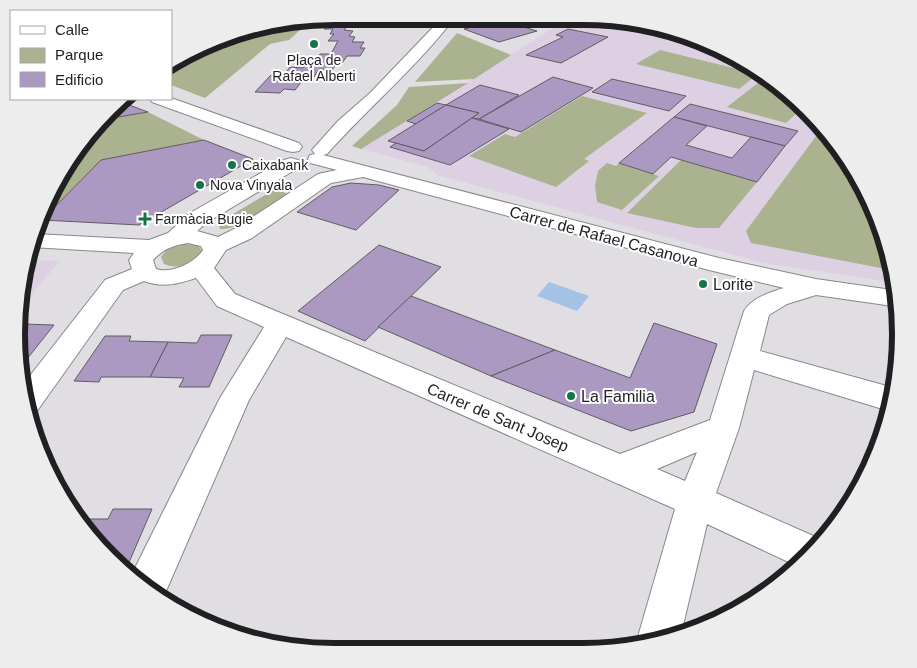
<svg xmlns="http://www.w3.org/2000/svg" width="917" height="668" font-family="Helvetica,sans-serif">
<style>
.education{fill:#ded0e3}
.green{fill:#aab290}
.water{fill:#a4c2e6}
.building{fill:#ab99c1;stroke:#5f5d61}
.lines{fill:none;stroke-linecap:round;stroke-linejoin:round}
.minor-casing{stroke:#89878b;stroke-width:2}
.minor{fill:#fff;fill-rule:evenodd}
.poi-dot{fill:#157348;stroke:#fff;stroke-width:2}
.labels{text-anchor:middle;stroke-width:4;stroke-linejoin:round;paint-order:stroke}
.far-poi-label{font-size:14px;fill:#201f21;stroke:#fff;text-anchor:start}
.street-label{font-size:16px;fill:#201f21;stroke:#fff}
.poi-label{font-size:16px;fill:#201f21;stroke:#fff;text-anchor:start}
.rim{fill:none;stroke:#201f21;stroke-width:6}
</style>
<rect width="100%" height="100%" fill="#e0dee3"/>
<g class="education">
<polygon points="583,16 665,27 759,70 835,140 890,251 892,282 763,263 437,175 428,167 361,149 566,20 563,17"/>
<polygon points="26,260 60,261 21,306 22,272"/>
</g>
<g class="green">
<polygon points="312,19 289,40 270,44 205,98 171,85 171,64 226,39 248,40 278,24"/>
<polygon points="457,33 511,55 474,79 415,82"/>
<polygon points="660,50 758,74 739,89 636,64"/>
<polygon points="767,76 801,109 786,123 727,107"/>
<polygon points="468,83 361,149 352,146 397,105 409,87"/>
<polygon points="582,96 647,113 584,159 589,161 556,187 469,156 505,134 515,137"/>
<polygon points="148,112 204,140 101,160 42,220 40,219 49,194 95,125 100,120"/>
<polygon points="822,128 835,140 890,251 891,270 751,243 746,231"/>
<polygon points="681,160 757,182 719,228 696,228 627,213"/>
<polygon points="607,163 616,166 619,163 659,176 622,210 597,202 595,186 598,171"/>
<path d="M275,189L288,194C272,205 239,231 220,229L219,225L223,220Z"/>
<path d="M181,244L198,245L202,251C196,265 176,270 164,264L161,257L167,249Z"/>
</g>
<polygon class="water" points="549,282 589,296 577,311 537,296"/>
<g class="building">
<polygon points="336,18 348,20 344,24 349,25 344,30 353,31 349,36 355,37 352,42 364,42 360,48 365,48 360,56 347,56 342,63 337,63 332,70 319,69 314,77 306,76 295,90 284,89 280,93 255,92 271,75 283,76 290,67 303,68 308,62 313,62 320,54 331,54 338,41 328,41 334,34 330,34 333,29 324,29 329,22 325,22 327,19"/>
<polygon points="501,20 537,31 499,42 464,29"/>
<polygon points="620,21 641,24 654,27 642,31 611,24"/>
<polygon points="266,25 249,37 233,36 251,27"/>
<polygon points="568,29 608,37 561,63 526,55 563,37 556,35"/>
<polygon points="670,29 672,30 701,43 661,32"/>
<polygon points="553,77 593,88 521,132 479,119"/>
<polygon points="612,79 686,96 669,111 592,92"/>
<polygon points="480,85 519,95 479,119 472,118 479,113 446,105"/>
<polygon points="121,102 148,112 100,120"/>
<polygon points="437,103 446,105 416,124 407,121"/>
<polygon points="690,104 798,131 785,146 674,117"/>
<polygon points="446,105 479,113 424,151 388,141"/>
<polygon points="674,117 707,126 686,145 732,158 751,137 785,146 757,182 671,157 653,174 619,163"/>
<polygon points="472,118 509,129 450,165 390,147 396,143 424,151"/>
<polygon points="204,140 253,159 139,225 42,220 101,160"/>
<polygon points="351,183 379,185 399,190 356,230 297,212 332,187"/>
<polygon points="379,245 441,267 365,341 298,311"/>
<polygon points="411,296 555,350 491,376 378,327"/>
<polygon points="654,323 717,344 694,412 631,431 491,376 555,350 630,378"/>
<polygon points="23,324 54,325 19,369 20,328"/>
<polygon points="201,335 232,335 209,387 179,387 184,378 150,377 168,342 197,343"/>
<polygon points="105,336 131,336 129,341 168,342 150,377 101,377 99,382 74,381"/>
<polygon points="113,509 152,509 127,567 82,528 77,519 108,519"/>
</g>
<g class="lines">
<defs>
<g id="minor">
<path d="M397,16H456C418,66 369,107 327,154L323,155L719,258L816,279L892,290L893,306L816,295L787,304L769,315L760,351L894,388L886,410L754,370L739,428L716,493L818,538L795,565L707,524L681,634L639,645L637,640L675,509L286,337L249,400L163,598L133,572L220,398L264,327L217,306L196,278C178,284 162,288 144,281L123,290L37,411L29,414L22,386L105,280L132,269L129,260L134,253L31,247L35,234L149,240L168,233L190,213L284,160L291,158L298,160L300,164L298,168L206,223L197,231L218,237L236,228L318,174L337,170L310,163L308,159L310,155L315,154L312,150L338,121L370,93L440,20L419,23L399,18ZM363,177L709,270L784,288C770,292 752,298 744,311L710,420L620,454L235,294L214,268L226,250L252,238L331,183ZM188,243L201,246L203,250C195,263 171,274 156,269L153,260C163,249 174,245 188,243ZM697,452L685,481L657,469Z"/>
<polygon points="171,98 299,143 302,147 299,151 293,152 287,151 152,102 150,99"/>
</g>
</defs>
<use href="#minor" class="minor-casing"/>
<use href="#minor" class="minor"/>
</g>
<g class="poi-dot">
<circle cx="314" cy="44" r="5"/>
<circle cx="232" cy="165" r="5"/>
<circle cx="200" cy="185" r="5"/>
<path d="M142.5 211.5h5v5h5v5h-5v5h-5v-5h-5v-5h5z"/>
<circle cx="703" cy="284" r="5"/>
<circle cx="571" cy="396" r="5"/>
</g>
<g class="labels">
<g class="far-poi-label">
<text x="314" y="65" text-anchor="middle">Plaça de<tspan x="314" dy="16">Rafael Alberti</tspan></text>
<text x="242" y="170">Caixabank</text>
<text x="210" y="190">Nova Vinyala</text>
<text x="155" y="224">Farmàcia Bugie</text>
</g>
<g class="street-label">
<text transform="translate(604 236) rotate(15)" y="6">Carrer de Rafael Casanova</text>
<text transform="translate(498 417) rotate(23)" y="6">Carrer de Sant Josep</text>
</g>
<g class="poi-label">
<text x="713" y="290">Lorite</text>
<text x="581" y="402">La Familia</text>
</g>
</g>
<path d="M0 0H917V668H0ZM334 25H583A309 309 0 0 1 892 334V334A309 309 0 0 1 583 643H334A309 309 0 0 1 25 334V334A309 309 0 0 1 334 25Z" fill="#ededed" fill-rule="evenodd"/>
<path class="rim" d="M334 25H583A309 309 0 0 1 892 334V334A309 309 0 0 1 583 643H334A309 309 0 0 1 25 334V334A309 309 0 0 1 334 25Z"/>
<rect x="10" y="10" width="162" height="90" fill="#ffffff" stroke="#a6a5a6"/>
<rect x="20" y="26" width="25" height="8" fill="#ffffff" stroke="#a6a5a6"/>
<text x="55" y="35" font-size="15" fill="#201f21">Calle</text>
<rect x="20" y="48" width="25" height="15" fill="#aab290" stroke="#a6a5a6"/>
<text x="55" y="60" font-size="15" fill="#201f21">Parque</text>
<rect x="20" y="72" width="25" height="15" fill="#ab99c1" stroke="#a6a5a6"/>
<text x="55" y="85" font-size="15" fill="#201f21">Edificio</text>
</svg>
